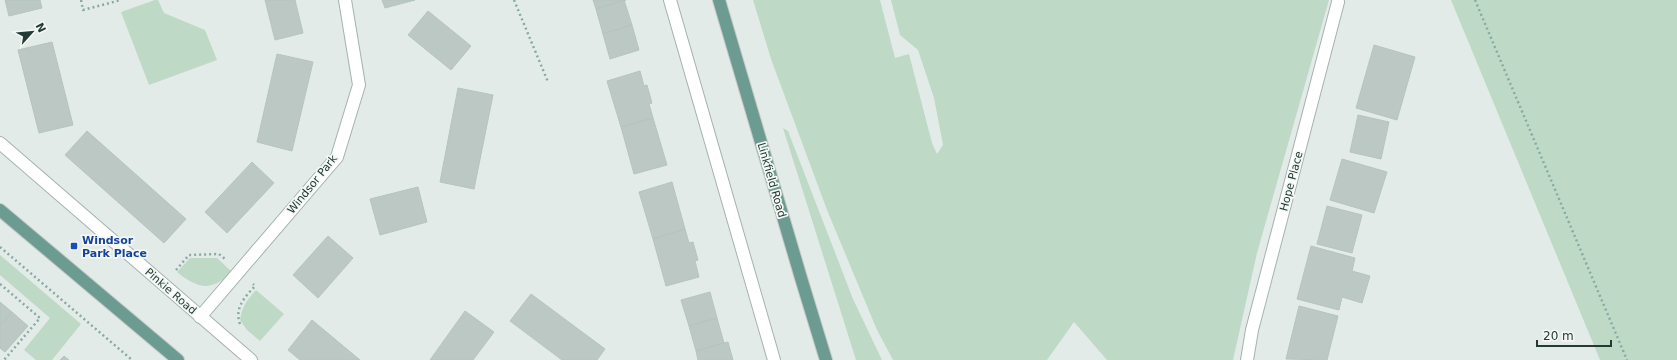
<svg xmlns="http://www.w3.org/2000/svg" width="1677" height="360" font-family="'DejaVu Sans',sans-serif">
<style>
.green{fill:#bedac7}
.building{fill:#bbc8c4;stroke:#b6c4bf}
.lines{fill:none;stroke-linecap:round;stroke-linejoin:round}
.minor-casing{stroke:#a6b2af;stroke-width:14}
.major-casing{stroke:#c2c8c6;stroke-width:14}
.path{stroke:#87aba1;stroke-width:2.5;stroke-dasharray:2 3;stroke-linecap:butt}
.minor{stroke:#fff;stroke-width:12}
.major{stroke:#6c9b92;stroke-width:12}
.transit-dot{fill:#1a4fb4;stroke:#f3f8f5;stroke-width:1.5}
.labels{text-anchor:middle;stroke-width:3.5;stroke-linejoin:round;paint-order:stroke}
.street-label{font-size:11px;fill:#243a35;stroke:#f3f8f5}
.transit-label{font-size:11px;font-weight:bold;fill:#164399;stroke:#f3f8f5;text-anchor:start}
</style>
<rect width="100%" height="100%" fill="#e3ebe8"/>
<g class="green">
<polygon points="155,0 158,0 164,13 205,30 217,60 149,85 121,12"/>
<polygon points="753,0 880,0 895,58 909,54 932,143 937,154 943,145 934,98 918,50 900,35 891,0 1329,0 1257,253 1233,360 1107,360 1074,322 1047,360 893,360 877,330 827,210 771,59"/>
<polygon points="1451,0 1677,0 1677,360 1600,360"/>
<polygon points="783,128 788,131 853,299 882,360 856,360"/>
<polygon points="0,255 81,324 52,360 36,360 24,350 50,318 0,275"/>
<path d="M190,258H217L232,272C211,292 198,289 177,272Z"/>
<path d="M256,290L284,314L260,341L247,330L240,320C242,306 247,300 256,290Z"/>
</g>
<g class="building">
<polygon points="5,0 40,0 42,8 9,16"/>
<polygon points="265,0 295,0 303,33 275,40"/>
<polygon points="382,0 415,0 385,8"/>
<polygon points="593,0 626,0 596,9"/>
<polygon points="624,0 632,25 603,34 596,9"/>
<polygon points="428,11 471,46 451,70 408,35"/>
<polygon points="632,25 639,50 610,59 603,34"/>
<polygon points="52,42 73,125 39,133 18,50"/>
<polygon points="1374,45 1415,57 1397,120 1356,108"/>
<polygon points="277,54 313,62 292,151 257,142"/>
<polygon points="640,71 644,86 647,85 652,103 649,104 653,118 621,127 607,81"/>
<polygon points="458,88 493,95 474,189 440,182"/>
<polygon points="1358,115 1389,122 1381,159 1350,152"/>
<polygon points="653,118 667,165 634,174 621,127"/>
<polygon points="87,131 186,219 164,243 65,155"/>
<polygon points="1342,159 1387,172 1374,213 1330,200"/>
<polygon points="252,162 274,183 227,233 205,212"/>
<polygon points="672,182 685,229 653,239 639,192"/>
<polygon points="418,187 427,222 380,235 370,199"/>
<polygon points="1327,206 1362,215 1352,253 1317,244"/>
<polygon points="685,229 689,243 693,242 698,260 695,261 699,277 666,286 653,239"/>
<polygon points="328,236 353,258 318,298 293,275"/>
<polygon points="1311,246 1355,258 1352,271 1370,276 1362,303 1342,297 1339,310 1297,299"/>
<polygon points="710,292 717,318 689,326 681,300"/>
<polygon points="531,294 605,349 597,360 562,360 510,321"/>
<polygon points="0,302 12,312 0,326"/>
<polygon points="1299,306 1338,316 1327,360 1286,359"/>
<polygon points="465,311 494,332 473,360 430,360"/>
<polygon points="12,312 28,326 5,352 0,348 0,326"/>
<polygon points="717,318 724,343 696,351 689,326"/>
<polygon points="312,320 360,360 300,360 288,350"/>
<polygon points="728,342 733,360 698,360 696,351"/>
<polygon points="64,356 69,360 60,360"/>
</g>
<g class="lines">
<defs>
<g id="minor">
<polyline points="670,0 774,360"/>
<polyline points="0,143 251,360"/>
<polyline points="200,317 337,157 359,85 345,0"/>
<polyline points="1247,360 1252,330 1338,2"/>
</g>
<g id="major">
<polyline points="719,0 801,278 826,360"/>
<polyline points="0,210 178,360"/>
</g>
</defs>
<use href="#minor" class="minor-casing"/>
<use href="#major" class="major-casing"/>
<g class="path">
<polyline points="81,0 83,10 121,0"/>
<polyline points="514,0 548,82"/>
<polyline points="1475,0 1627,360"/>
<polyline points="0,247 132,360"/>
<polyline points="176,270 189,255 219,254 225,259"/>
<polyline points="0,284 40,318 4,360"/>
<path d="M240,324C234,308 245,297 255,286L253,284"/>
</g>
<use href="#minor" class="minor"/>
<use href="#major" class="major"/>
</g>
<rect class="transit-dot" x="70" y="242" width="8" height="8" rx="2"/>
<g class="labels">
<g class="street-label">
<text transform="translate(772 180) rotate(74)" y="4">Linkfield Road</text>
<text transform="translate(1291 181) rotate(-75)" y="4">Hope Place</text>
<text transform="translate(312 184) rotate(-51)" y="4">Windsor Park</text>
<text transform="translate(171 291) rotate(41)" y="4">Pinkie Road</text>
</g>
<g class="transit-label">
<text x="82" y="244">Windsor<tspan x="82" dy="13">Park Place</tspan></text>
</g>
</g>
<g transform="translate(32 32) rotate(63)" stroke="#f3f8f5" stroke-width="3" paint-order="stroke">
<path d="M0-3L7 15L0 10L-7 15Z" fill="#243a35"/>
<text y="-6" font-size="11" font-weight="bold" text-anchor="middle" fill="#243a35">N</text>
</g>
<path d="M1537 340v6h74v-6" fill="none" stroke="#243a35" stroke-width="2"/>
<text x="1543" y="340" font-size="12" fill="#243a35" stroke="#f3f8f5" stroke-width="3" paint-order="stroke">20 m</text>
</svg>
